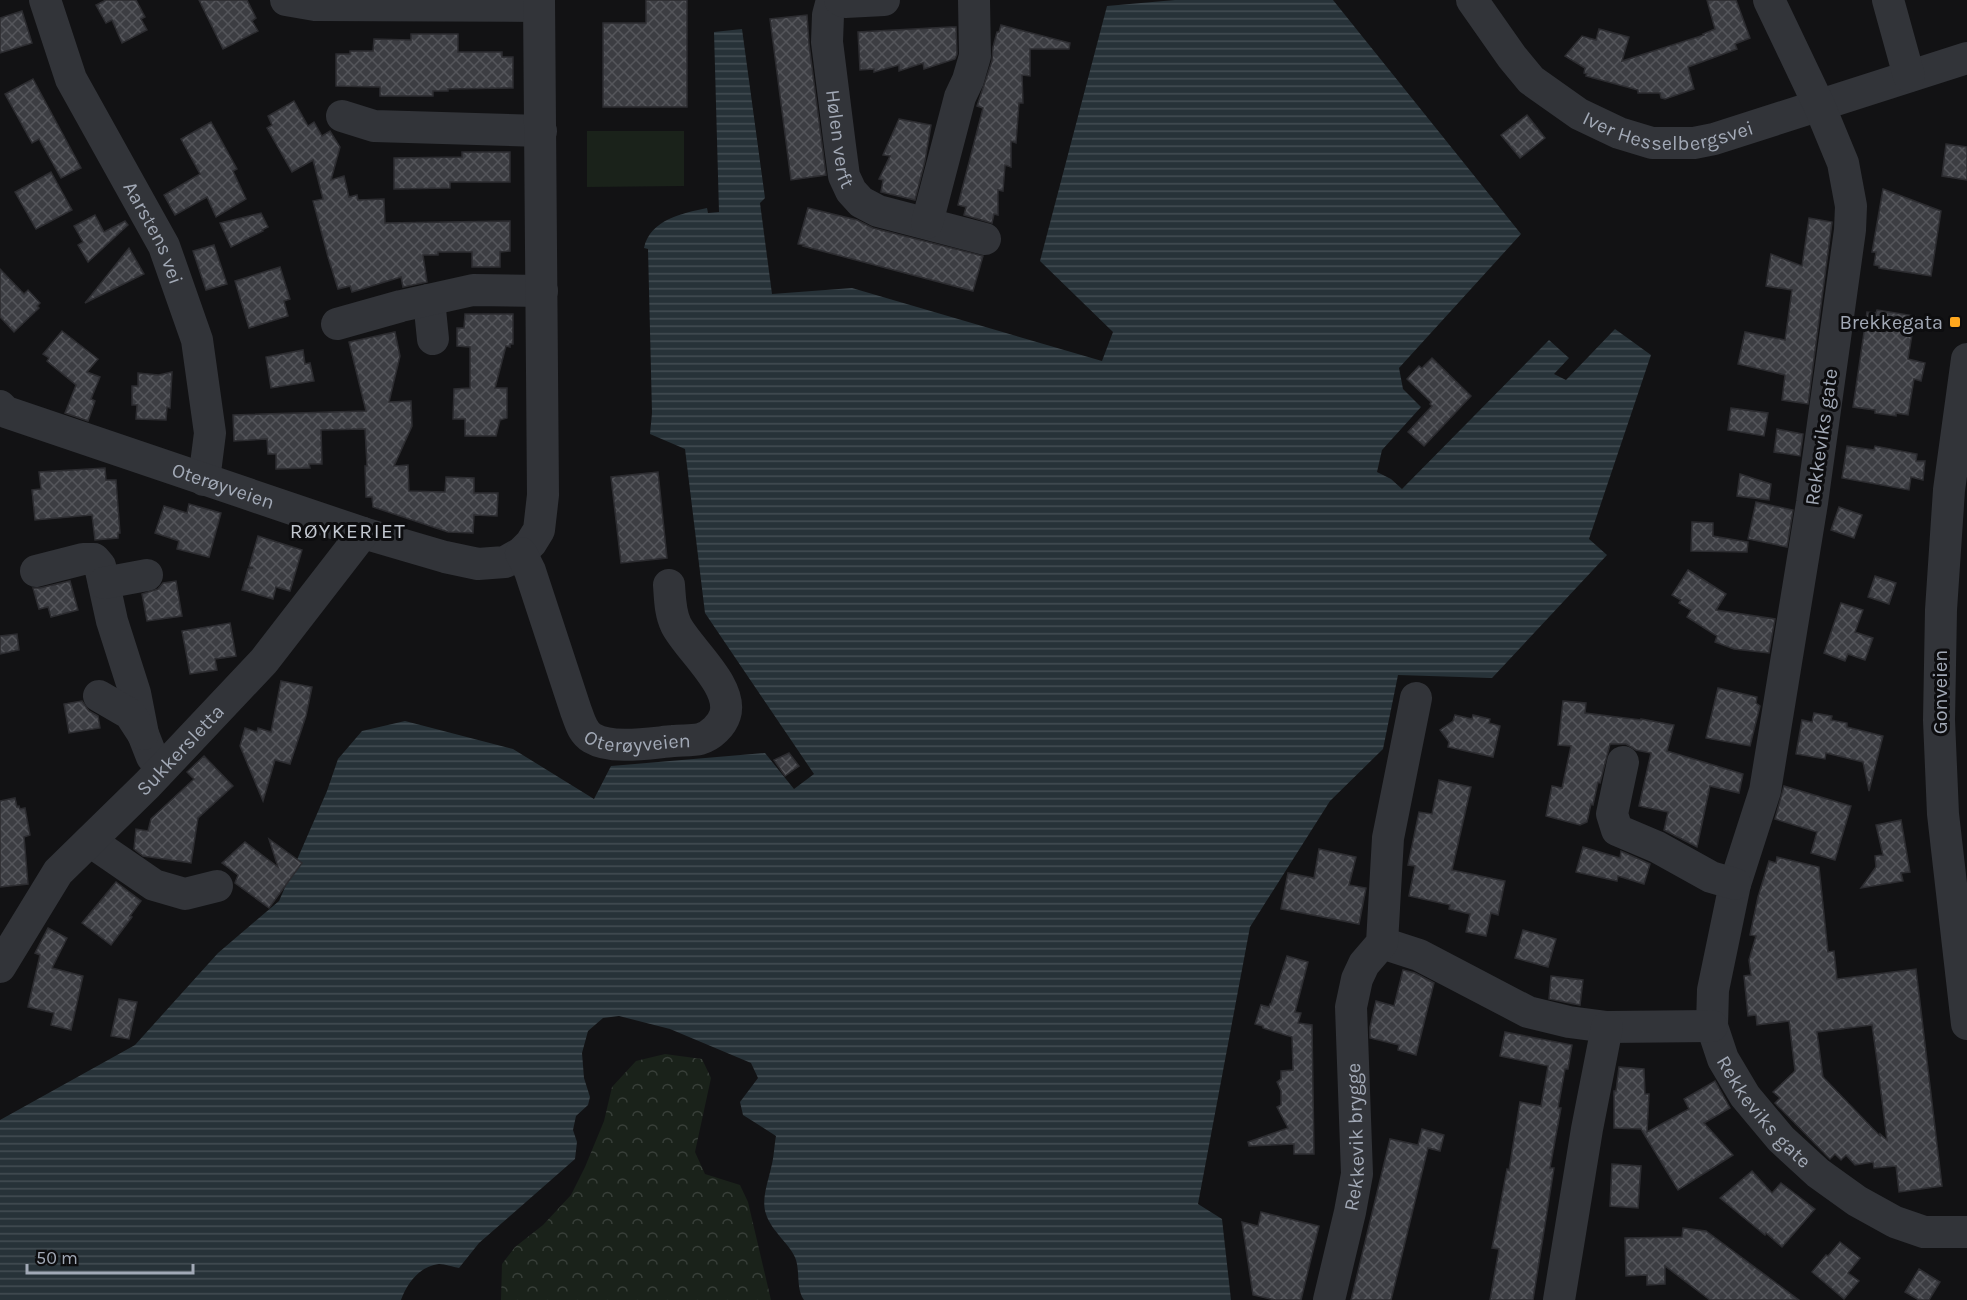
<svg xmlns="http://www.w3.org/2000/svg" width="1967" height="1300" font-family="Karla,sans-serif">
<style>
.forest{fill:url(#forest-crowns)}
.park{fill:#1a221a}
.water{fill:url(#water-rules)}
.building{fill:url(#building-cross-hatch);stroke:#2c2c30;stroke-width:1.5;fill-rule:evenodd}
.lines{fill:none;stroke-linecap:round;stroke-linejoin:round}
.minor{stroke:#323439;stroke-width:32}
.poi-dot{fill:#ffa71e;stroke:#0d0d0f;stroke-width:2}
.labels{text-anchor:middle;stroke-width:6;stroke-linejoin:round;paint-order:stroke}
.street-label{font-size:20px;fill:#a2a9b6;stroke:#0d0d0f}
.poi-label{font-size:20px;fill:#a2a9b6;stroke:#0d0d0f;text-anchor:end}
.neighbourhood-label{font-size:21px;letter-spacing:1.5px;fill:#c3c8d1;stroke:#0d0d0f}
</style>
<defs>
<pattern id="forest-crowns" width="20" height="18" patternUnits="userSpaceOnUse" patternTransform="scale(1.5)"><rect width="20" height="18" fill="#1a221a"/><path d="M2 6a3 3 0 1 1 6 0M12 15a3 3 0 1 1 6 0" fill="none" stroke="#383f39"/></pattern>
<pattern id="water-rules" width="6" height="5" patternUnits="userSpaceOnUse" patternTransform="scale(1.5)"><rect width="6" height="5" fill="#273238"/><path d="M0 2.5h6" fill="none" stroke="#434d53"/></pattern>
<pattern id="building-cross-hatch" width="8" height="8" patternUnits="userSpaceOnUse" patternTransform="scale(1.5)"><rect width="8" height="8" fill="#3c3d42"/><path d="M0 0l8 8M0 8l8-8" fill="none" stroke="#55565b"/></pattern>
</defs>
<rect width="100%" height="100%" fill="#121214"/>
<polygon class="forest" points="665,1054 702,1059 711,1078 695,1152 705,1174 740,1185 748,1202 771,1300 501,1300 502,1264 515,1247 543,1225 571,1195 585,1167 604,1121 612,1087 636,1061"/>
<polygon class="park" points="587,131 684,131 684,186 587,187"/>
<path class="water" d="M1175,0H1333L1521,234L1399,368L1403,389L1421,407L1382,450L1377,472L1391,479L1402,489L1549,340L1569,358L1554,374L1566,380L1615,329L1651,355L1589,539L1607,555L1492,678L1398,675L1383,749L1330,801L1250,927L1198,1204L1222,1219L1231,1300H804C796,1289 800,1273 796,1260C792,1246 771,1231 766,1214C761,1200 768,1182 771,1168C774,1158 774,1147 776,1136L743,1115L740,1102L758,1078L751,1063L670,1029L619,1016L603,1018L588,1031L582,1053L584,1078L590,1097L588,1105L576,1116L573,1130L577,1142L575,1159L479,1243L459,1268C453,1267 445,1264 439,1264C420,1266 407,1283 401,1300H0V1120L135,1045L218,953L279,901L327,791L338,759L362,731L405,721L513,749L594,799L611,766L765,753L794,789L814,774L705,613L685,449L650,434L652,413L648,249L644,248C650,219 684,213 707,208L708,213L719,212L714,32L742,29L765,198L760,203L772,294L852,288L1102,361L1113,332L1040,261L1107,6Z"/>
<g class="building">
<polygon points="106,0 136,0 145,17 141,19 147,30 122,43 112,20 106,23 96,5"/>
<polygon points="199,0 247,0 256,18 252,21 258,31 223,49"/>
<polygon points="646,0 687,0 687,107 603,107 603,23 646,23"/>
<polygon points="1707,0 1736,0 1750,38 1735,44 1737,49 1688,67 1694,89 1665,99 1661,98 1660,93 1638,93 1638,90 1586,76 1587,74 1584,73 1585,68 1565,56 1582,36 1596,40 1599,29 1629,37 1622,61 1704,35 1703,34 1715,29"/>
<polygon points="22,11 32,43 0,53 0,18"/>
<polygon points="807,15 809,44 826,175 791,180 770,19"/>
<polygon points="1001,25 1070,43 1069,49 1030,49 1030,76 1022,75 1023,103 1019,103 1016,143 1011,141 1011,167 1005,165 1003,191 998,190 998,215 994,214 992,223 964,215 966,207 958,205 983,108 977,106 992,61 993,47 997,32 999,32"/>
<polygon points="950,27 956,27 957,54 955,59 924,69 923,63 899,71 899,65 874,72 874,69 860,70 858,32"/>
<polygon points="411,34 458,34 458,52 502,52 502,57 513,57 513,88 448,89 448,91 433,91 433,96 380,96 380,87 336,86 336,54 350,54 350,51 373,51 374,39 411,40"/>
<polygon points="33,79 81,168 61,178 39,139 32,143 5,94"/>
<polygon points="294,101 308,126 314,122 322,136 330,131 340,147 331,180 344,176 349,197 357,195 358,200 384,199 385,223 510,221 510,251 500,252 500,267 472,267 472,252 438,252 438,255 423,255 427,282 403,287 401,277 352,292 350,286 338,289 328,257 313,201 323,199 313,160 292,172 267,128 272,125 268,116"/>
<polygon points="1527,115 1545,138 1520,158 1501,135"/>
<polygon points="899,119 931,125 925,161 915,200 881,192 883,180 879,179 890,156 883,155"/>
<polygon points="211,122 237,169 233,171 246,199 216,217 207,197 175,215 164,195 200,174 181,139"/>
<polygon points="1946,144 1967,147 1967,180 1942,176"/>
<polygon points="462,152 510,152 510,182 450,182 450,188 394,189 394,158 462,157"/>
<polygon points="51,172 72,210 36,229 15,192"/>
<polygon points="1883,189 1941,211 1931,276 1879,268 1879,266 1874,265 1876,252 1872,252"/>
<polygon points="808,208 857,220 873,228 983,256 973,291 803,246 804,245 798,244"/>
<polygon points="261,213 268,227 262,230 263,231 231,247 220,223"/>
<polygon points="95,215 104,232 125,221 128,225 88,262 78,245 83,242 74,226"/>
<polygon points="1809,218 1832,222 1808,404 1782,400 1785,375 1738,364 1745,332 1785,340 1792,290 1766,286 1771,254 1802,266"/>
<polygon points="214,245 227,284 206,290 193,251"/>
<polygon points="129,248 144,274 85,303"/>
<polygon points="280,267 290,299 284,301 288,316 249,328 235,281"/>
<polygon points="0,269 24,294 28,290 40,303 37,306 39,308 14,332 0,317"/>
<polygon points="1877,310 1915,316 1908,359 1925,363 1921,381 1914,379 1908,415 1896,413 1896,416 1875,413 1875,410 1853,407 1867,312 1876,313"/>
<polygon points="465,314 513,314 513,344 510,344 510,347 506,346 495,388 507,388 507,418 500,420 496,436 465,436 465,419 453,419 454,389 470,388 470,347 457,346 457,328 464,328"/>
<polygon points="62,331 98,359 87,372 100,377 91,399 95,401 88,421 65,413 76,385 47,361 49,358 43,354"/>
<polygon points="395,332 400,356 389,402 411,401 412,426 394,466 408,465 409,491 445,492 446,477 474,478 474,493 498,493 497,516 474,515 473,533 448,532 373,507 372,497 366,497 365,466 367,466 365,429 321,430 322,464 309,464 310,468 276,469 276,454 268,454 267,439 234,441 233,415 366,411 349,342"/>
<polygon points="303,350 305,364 310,363 314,381 271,388 266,357"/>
<polygon points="1432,358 1471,396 1424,446 1408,432 1432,406 1430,404 1431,402 1407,379 1419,366 1422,368"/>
<polygon points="172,372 170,408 167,407 166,420 136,419 137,405 132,405 132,386 138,386 138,373 159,375"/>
<polygon points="1731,408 1768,413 1764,436 1728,430"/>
<polygon points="1777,429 1803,434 1800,456 1774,452"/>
<polygon points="1847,446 1874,450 1875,446 1917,454 1916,461 1925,461 1923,480 1911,477 1909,490 1842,478"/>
<polygon points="105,468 106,480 116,480 120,533 118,533 118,538 95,540 92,515 35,520 32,490 41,489 39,472"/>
<polygon points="658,472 667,558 621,563 611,477"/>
<polygon points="1740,474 1771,484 1769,500 1737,496"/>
<polygon points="1756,502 1793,510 1787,547 1748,539"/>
<polygon points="189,504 221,513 209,557 177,549 179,541 155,533 164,506 187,513"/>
<polygon points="1839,507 1862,515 1854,538 1831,530"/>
<polygon points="1692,522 1713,523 1713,536 1748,542 1747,552 1691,551"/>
<polygon points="258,536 302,550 290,591 276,587 273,599 242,590 248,569 253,568 249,567"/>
<polygon points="1688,570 1726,594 1716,610 1775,619 1769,653 1734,649 1715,642 1717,636 1687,617 1691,610 1679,603 1681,600 1672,595"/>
<polygon points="1875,576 1896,583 1889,604 1868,597"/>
<polygon points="70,581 78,610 51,617 48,607 39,609 33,588 40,588"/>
<polygon points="176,581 182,616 147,621 142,594 158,589 163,583"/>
<polygon points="1841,603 1863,610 1855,632 1873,638 1865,660 1848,654 1845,661 1824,653"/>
<polygon points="230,623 236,656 215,659 217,670 190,674 182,631"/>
<polygon points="17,634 19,650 0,654 0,636"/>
<polygon points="281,681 312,687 306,716 290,764 275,760 263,801 240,746 245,728 257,732 258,728 271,732"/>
<polygon points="1718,688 1757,697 1756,703 1760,706 1750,746 1706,738"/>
<polygon points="82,701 89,711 98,716 100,728 69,733 64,704"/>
<polygon points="1563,701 1586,703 1585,713 1641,720 1641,719 1674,725 1667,751 1743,774 1739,793 1710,786 1697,847 1664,830 1668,812 1639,806 1651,753 1636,750 1626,744 1610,744 1600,783 1598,782 1593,805 1591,804 1587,822 1580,825 1546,816 1552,786 1562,788 1571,746 1558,745"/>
<polygon points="1814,713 1832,716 1831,720 1847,723 1847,727 1883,736 1869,791 1863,762 1826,753 1825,759 1796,754 1802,720 1812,722"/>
<polygon points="1455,715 1472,719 1473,715 1490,719 1489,723 1500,726 1493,757 1448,747 1449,742 1440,730 1453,721"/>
<polygon points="789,753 799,766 785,776 774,760"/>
<polygon points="204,756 233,786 198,818 191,863 143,856 134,849 136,829 148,831 151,819 194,779 187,772"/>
<polygon points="1439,780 1471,787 1452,870 1505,881 1498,915 1491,913 1486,936 1466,932 1470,914 1449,909 1450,905 1409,896 1415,866 1408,865 1419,812 1432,814"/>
<polygon points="1784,786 1851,806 1835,860 1811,853 1817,832 1775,819"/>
<polygon points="15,798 17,807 19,806 20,809 25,808 30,835 24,837 28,884 0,887 0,801"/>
<polygon points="1901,820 1910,872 1901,873 1903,881 1861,888 1876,867 1875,856 1883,855 1876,825"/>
<polygon points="269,839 302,863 269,908 235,883 238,875 222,863 245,842 278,867"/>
<polygon points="1583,847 1620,858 1621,851 1650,864 1644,884 1618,876 1617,881 1576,872"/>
<polygon points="1319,849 1356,857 1349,885 1366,888 1359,924 1281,909 1288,873 1314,878"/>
<path d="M1777,857L1819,867L1828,952L1834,951L1837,979L1916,969L1942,1186L1899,1192L1896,1166L1874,1168L1873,1162L1855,1165L1846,1155L1841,1160L1835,1154L1830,1159L1775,1103L1780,1098L1773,1092L1795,1071L1789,1021L1757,1025L1756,1015L1748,1016L1744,976L1751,975L1749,960L1756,936L1750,935L1758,897L1769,861L1776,863ZM1872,1025L1877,1061L1887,1140L1880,1134V1136L1823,1077L1817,1032Z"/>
<polygon points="116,882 141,901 130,916 132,917 111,945 82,923"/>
<polygon points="48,928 67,938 52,968 83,976 71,1030 51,1025 54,1013 28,1007 40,955 35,953"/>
<polygon points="1523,930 1556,939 1548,967 1515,958"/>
<polygon points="1287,956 1308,962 1295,1012 1301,1013 1298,1023 1312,1025 1314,1154 1294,1154 1294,1144 1249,1146 1248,1142 1288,1128 1277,1107 1281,1105 1281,1091 1277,1082 1281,1079 1281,1071 1293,1070 1292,1037 1263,1028 1263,1026 1255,1024 1261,1005 1269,1007 1270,1004 1271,1004"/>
<polygon points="1403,970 1415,973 1434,983 1416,1055 1398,1050 1399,1045 1370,1038 1370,1027 1376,1001 1394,1006"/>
<polygon points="1551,976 1583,980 1580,1005 1549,999"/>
<polygon points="119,999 137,1002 129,1039 111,1036"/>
<polygon points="1505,1032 1572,1045 1568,1069 1565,1069 1558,1108 1561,1108 1550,1168 1554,1168 1533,1300 1490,1300 1499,1249 1492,1248 1507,1169 1509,1170 1520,1102 1541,1106 1548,1066 1500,1056"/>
<polygon points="1619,1067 1644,1069 1645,1094 1649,1094 1647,1132 1689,1109 1684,1099 1715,1081 1730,1108 1704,1123 1733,1155 1678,1190 1641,1129 1614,1128 1614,1091 1616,1091"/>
<polygon points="1422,1129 1444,1135 1440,1151 1428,1148 1391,1300 1351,1300 1390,1139 1418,1145"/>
<polygon points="1612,1164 1641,1166 1638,1208 1610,1206"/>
<polygon points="1752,1171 1772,1193 1781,1183 1815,1209 1782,1247 1766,1233 1765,1235 1720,1198"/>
<polygon points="1261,1212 1319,1226 1301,1300 1275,1300 1253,1295 1242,1222 1258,1226"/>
<polygon points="1683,1228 1706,1231 1799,1300 1710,1300 1665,1266 1665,1284 1647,1285 1647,1275 1626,1276 1625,1238 1682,1237"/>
<polygon points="1840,1242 1860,1258 1848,1273 1859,1281 1844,1299 1812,1272 1826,1255 1828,1256"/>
<polygon points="1919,1269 1940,1282 1929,1300 1919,1300 1905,1292"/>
</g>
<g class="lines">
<g class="minor">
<path id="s1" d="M45,0L71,79L164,246L197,340L210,433L204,480"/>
<polyline points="286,0 315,5 539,6"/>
<path id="s2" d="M832,0L828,15L827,42L840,146L844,176L851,191L861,202L878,211L985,239"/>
<polyline points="840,0 845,2 884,0"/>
<path id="s3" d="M1472,0L1512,57L1531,80L1579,114L1619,133L1652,143H1694L1714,139L1967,58"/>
<path id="s4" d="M1769,0L1819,105L1843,163L1851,206L1850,230L1812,503L1765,791L1735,884L1713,990L1712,1026L1723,1059L1745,1096L1781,1139L1818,1173L1857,1201L1895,1222L1924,1232H1967"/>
<polyline points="1888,0 1909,76"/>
<polyline points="342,116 374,126 541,131"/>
<polyline points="927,223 960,97 968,80 975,56 974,0"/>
<polyline points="429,300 433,339"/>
<polyline points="337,324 401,306 473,290 542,291"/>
<polyline points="1967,359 1949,490 1941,610 1939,720 1943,814 1967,1024"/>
<path id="s5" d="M0,406L6,412L363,533L445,557L478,564L505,562L521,553L531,543L539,530L543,495L539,0"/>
<path id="s6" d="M521,553L530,571L576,711C580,721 582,732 592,738C612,750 650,743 673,741C681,740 692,741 700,739C711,736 722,725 725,715C734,686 688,649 676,625C670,613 670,598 669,585"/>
<polyline points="36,571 83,559 94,559 100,566 112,621 135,693 143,734 152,757 163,766"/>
<polyline points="104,583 147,575"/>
<polyline points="99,696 130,714 143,734"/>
<polyline points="1623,762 1612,814 1617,830 1657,847 1711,877 1735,884"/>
<polyline points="90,841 154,885 185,894 217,886"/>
<polyline points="1382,943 1419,955 1528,1012 1569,1022 1607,1027 1712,1026"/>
<path id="s7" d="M0,967L58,872L147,785L264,661L363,533"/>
<path id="s8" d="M1329,1300L1350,1212L1357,1174L1351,1007L1357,979L1364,964L1382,943L1388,838L1416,698"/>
<polyline points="1559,1300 1587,1129 1607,1027"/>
</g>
</g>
<rect class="poi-dot" x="1949" y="316" width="12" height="12" rx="3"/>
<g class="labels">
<g class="street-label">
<text dy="7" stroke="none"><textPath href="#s3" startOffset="252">Iver Hesselbergsvei</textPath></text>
<text dy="7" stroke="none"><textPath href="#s2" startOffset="140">Hølen verft</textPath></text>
<text dy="7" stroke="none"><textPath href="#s1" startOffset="258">Aarstens vei</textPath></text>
<text transform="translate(1821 437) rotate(-82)" y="7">Rekkeviks gate</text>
<text dy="7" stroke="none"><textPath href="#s5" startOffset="238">Oterøyveien</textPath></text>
<text transform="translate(1940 692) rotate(-90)" y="7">Gonveien</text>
<text dy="7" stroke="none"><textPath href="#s6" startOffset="246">Oterøyveien</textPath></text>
<text dy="7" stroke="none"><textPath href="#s7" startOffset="284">Sukkersletta</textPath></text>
<text dy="7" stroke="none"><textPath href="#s4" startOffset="1158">Rekkeviks gate</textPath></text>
<text dy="7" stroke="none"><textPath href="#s8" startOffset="166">Rekkevik brygge</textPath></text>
</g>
<g class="poi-label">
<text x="1943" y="329">Brekkegata</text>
</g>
<g class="neighbourhood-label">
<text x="348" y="538">RØYKERIET</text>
</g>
</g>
<path d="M27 1264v9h166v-9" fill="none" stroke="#a2a9b6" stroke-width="3"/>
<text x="36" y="1264" font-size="18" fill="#a2a9b6" stroke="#0d0d0f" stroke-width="4.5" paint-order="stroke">50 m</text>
</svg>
